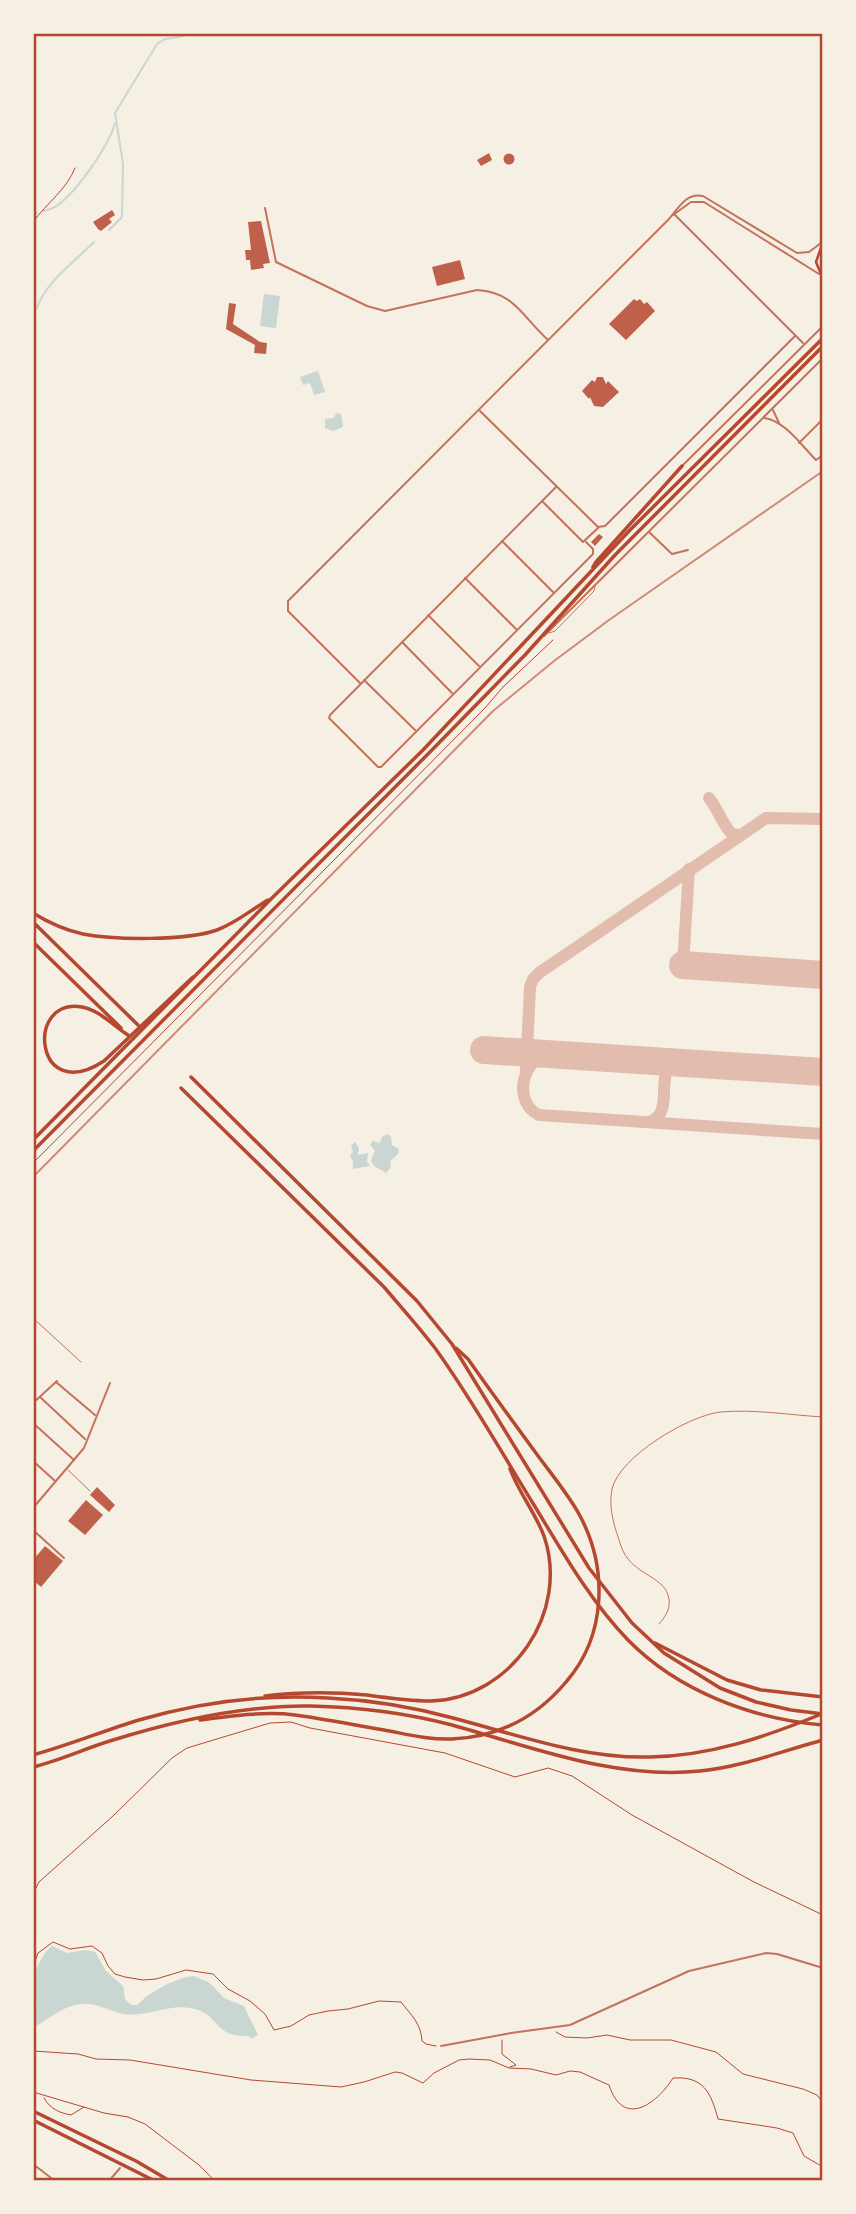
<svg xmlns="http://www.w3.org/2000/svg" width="856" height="2214" font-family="Commissioner,sans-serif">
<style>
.water{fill:#c9d6d2}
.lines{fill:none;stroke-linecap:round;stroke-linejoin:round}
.stream{stroke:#c9d6d2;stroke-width:2}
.taxiway{stroke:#e2bdae;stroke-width:12}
.runway{stroke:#e2bdae;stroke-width:28}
.building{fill:#bf614a}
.path{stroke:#b5482f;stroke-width:1}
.service{stroke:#c5725c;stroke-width:1}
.pedestrian{stroke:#c5725c;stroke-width:2}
.minor{stroke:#c5725c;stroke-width:2}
.secondary{stroke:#b5482f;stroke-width:2.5}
.trunk{stroke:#b5482f;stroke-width:3.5}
.motorway{stroke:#b5482f;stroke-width:3.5}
.rail{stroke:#cf8b77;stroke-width:2}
.neatline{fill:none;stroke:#b5482f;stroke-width:2.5}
</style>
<rect width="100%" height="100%" fill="#f6efe4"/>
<g class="water">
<polygon points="264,294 280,296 276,328 260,326"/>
<polygon points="318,371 325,392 314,395 310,383 303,385 300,377"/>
<polygon points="336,413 341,414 343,427 333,431 325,428 325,419 334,418"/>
<polygon points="388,1134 391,1137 392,1145 399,1149 398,1154 390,1161 391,1167 386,1173 374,1166 371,1161 375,1150 370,1145 373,1141 380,1143 382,1137"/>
<polygon points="355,1142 359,1148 358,1155 368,1153 367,1161 370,1166 353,1169 353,1162 350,1155 353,1152 351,1146"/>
<path d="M52,1946L67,1953L85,1950L95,1952L106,1971L123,1986L125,1999L131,2005H137L147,1996L165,1985L183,1978L194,1976L210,1983L224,1998L244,2006L258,2035L251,2039L249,2036C216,2038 219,2017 198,2010C172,2001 148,2018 123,2014C109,2011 96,2002 81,2004C62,2006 48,2020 33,2028V2014L37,2003C36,2000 34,1996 33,1993C30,1979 41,1954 52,1946Z"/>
</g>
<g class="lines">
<g class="stream">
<path d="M43,211C48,210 54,208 58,205C77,191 109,146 115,123"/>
<polyline points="33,214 37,213"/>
<polyline points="109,230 122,217 123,164 115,113 157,44 165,39 184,36 186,33"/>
<path d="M33,309L37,308C45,283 76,260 94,242"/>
</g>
<g class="taxiway">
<path d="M709,798C718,809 722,824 732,834L739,835"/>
<polyline points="683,965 689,869"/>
<path d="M548,1054C521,1060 513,1103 539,1115L823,1134"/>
<polyline points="526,1072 530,987 533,979 539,973 766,818 823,819"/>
<path d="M649,1122C670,1116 661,1090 666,1073L675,1064L682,1063"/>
</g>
<g class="runway">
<polyline points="683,965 823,975"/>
<polyline points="484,1050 823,1072"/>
</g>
</g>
<g class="building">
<polygon points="489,153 492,160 481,166 477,160"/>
<circle cx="509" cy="159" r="5.5"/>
<polygon points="112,210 115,215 109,219 112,222 101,231 98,229 93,222"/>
<polygon points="261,221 270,263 263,264 264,268 251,270 250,260 246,260 245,250 251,250 248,222"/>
<polygon points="460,260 465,279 437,286 432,267"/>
<polygon points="634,299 637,301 640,299 644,304 647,302 655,311 626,340 609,324"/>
<polygon points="229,303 236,304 233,324 260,342 267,343 266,354 254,353 255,345 226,329"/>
<polygon points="597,377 603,377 606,384 608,381 619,392 603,407 594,406 590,397 589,399 582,391 592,380 595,382"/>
<polygon points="599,534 603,537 595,546 591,542"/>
<polygon points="97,1487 115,1505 109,1512 90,1495"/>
<polygon points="86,1500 103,1515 85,1535 68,1521"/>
<polygon points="45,1546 63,1561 41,1587 33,1580 33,1560"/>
</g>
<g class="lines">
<g class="path">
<path d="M33,222C47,203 67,189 75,168"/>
<polyline points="33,1163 485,708 503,687 553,640"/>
<polyline points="33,1894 39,1882 113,1816 172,1758 187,1748 270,1723 291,1722 310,1728 445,1753 515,1777 548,1768 572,1776 632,1815 754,1882 823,1915"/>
<path d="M33,1967L38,1953L53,1942L70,1949L92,1946L102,1953L108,1966L115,1974L125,1977L143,1980L156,1979L186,1970L213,1974L228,1989L250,2001L265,2014L274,2030L291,2026L309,2015L328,2011L348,2009L379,2001L401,2002C411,2015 421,2023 422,2041L426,2044L436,2046"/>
<polyline points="556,2032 565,2037 587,2038 607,2035 630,2040 671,2040 716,2052 743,2074 803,2089 817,2095 823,2103"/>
<polyline points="502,2040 502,2054 516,2065 510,2067"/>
<path d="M33,2051L78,2054L96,2059L130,2060L251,2080L341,2087L364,2082L395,2072L402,2073L423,2083L434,2073L459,2060L469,2059L490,2060L509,2068L531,2069L556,2075L570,2071L580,2072L609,2085C623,2128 656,2105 673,2078C704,2076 711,2093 718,2119L777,2128L793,2133L804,2156L823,2167"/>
<polyline points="33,2092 104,2113 128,2117 145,2124 199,2165 215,2181"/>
<path d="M44,2098C50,2109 60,2113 71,2115L84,2107"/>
</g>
<g class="service">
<polyline points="549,633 555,631 594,591 595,586"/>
<polyline points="33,1318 81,1362"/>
<polyline points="68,1470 90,1491"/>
<path d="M659,1624C666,1616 672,1607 668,1595C662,1575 630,1574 621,1546C615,1528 608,1509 612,1489C619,1457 689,1415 721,1412C755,1409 789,1415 823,1417"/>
</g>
<g class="pedestrian">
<polyline points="56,1382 95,1415"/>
<polyline points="40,1397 85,1439"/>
<polyline points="33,1403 57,1381"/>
<polyline points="33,1423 74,1460"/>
<polyline points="33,1461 55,1481"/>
<polyline points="33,1508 84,1448 110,1383"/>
<polyline points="33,1530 64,1558"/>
<polyline points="109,2181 120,2168"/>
</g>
<g class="minor">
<path d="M265,208L276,262L367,306L385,311L477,290C514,292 522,316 547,339"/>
<polyline points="673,215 691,202 704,202 819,274"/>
<polyline points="675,215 803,343"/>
<polyline points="773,410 779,423"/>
<polyline points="480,411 598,527"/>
<path d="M764,418C784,420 802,446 816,460L823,455"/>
<polyline points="799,443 823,419"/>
<polyline points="682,466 823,326"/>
<polyline points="556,487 330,715 329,718 378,767 381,767 593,554 593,549 586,542"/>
<polyline points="543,502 583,542 598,528"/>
<polyline points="598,527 605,526 795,336"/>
<polyline points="649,532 672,554 688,550"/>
<polyline points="502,541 553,592"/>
<polyline points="465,578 516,629"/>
<polyline points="428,615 479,666"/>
<polyline points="544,636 823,358"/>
<polyline points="402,642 452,693"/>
<polyline points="364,680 415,730"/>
<path d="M360,683L288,611V601L667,221C678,210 685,192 703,196L797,253L809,252L821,243"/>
<polyline points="823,1971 823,1999"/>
<polyline points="441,2046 511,2033 570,2025 689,1971 766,1953 777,1954 823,1968"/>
<polyline points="33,2164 55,2181"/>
</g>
<polyline class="secondary" points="823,242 816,262 823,279"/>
<g class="trunk">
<polyline points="33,2111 136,2161 170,2181"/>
<polyline points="33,2120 155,2181"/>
</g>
<g class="motorway">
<polyline points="593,567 596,562 682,466"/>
<path d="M33,913C49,923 65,930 83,934C114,940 187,941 217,930C236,923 251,910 268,900"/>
<polyline points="33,922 138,1025"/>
<polyline points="33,942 121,1028"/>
<polyline points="33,1013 33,1100"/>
<path d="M128,1035C114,1026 99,1010 82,1007C25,996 34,1107 104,1061L193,977"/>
<polyline points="191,1077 417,1301 452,1344 589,1568 632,1623 664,1653 720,1688 756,1702 791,1710 823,1714"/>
<path d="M181,1088L384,1287C401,1307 419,1327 435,1348C471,1398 502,1453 534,1505C562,1551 590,1601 628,1640C678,1691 752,1719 823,1725"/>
<polyline points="33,1140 273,897 423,750 630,530 823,338"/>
<polyline points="33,1151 429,753 525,655 615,555 823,346"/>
<polyline points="655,1643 727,1680 761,1690 823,1697"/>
<path d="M265,1696C299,1692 333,1692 367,1695C388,1698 409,1701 431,1701C512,1698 570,1612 544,1536C535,1512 519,1493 510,1469"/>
<path d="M200,1720C231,1716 265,1711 295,1715C325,1719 354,1725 384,1730C406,1734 429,1740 452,1739C498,1737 536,1718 566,1682C607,1635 608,1567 579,1514C566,1491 548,1470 533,1449C511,1419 489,1389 468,1359L456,1348"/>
<path d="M33,1755C69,1745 103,1731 139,1720C200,1702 265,1694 328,1698C370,1700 413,1707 453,1718C518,1735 583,1759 650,1757C710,1756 765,1737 819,1715"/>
<path d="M33,1767C61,1760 86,1748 113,1740C177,1720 244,1705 311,1706C358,1707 406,1713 452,1725C532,1747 615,1780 700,1771C742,1767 782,1751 823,1740"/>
</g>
<polyline class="rail" points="33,1177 493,711 554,661 609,620 823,471"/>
</g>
<rect width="856" height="2214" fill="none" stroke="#f6efe4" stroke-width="70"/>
<rect x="35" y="35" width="786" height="2144" class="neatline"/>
</svg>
